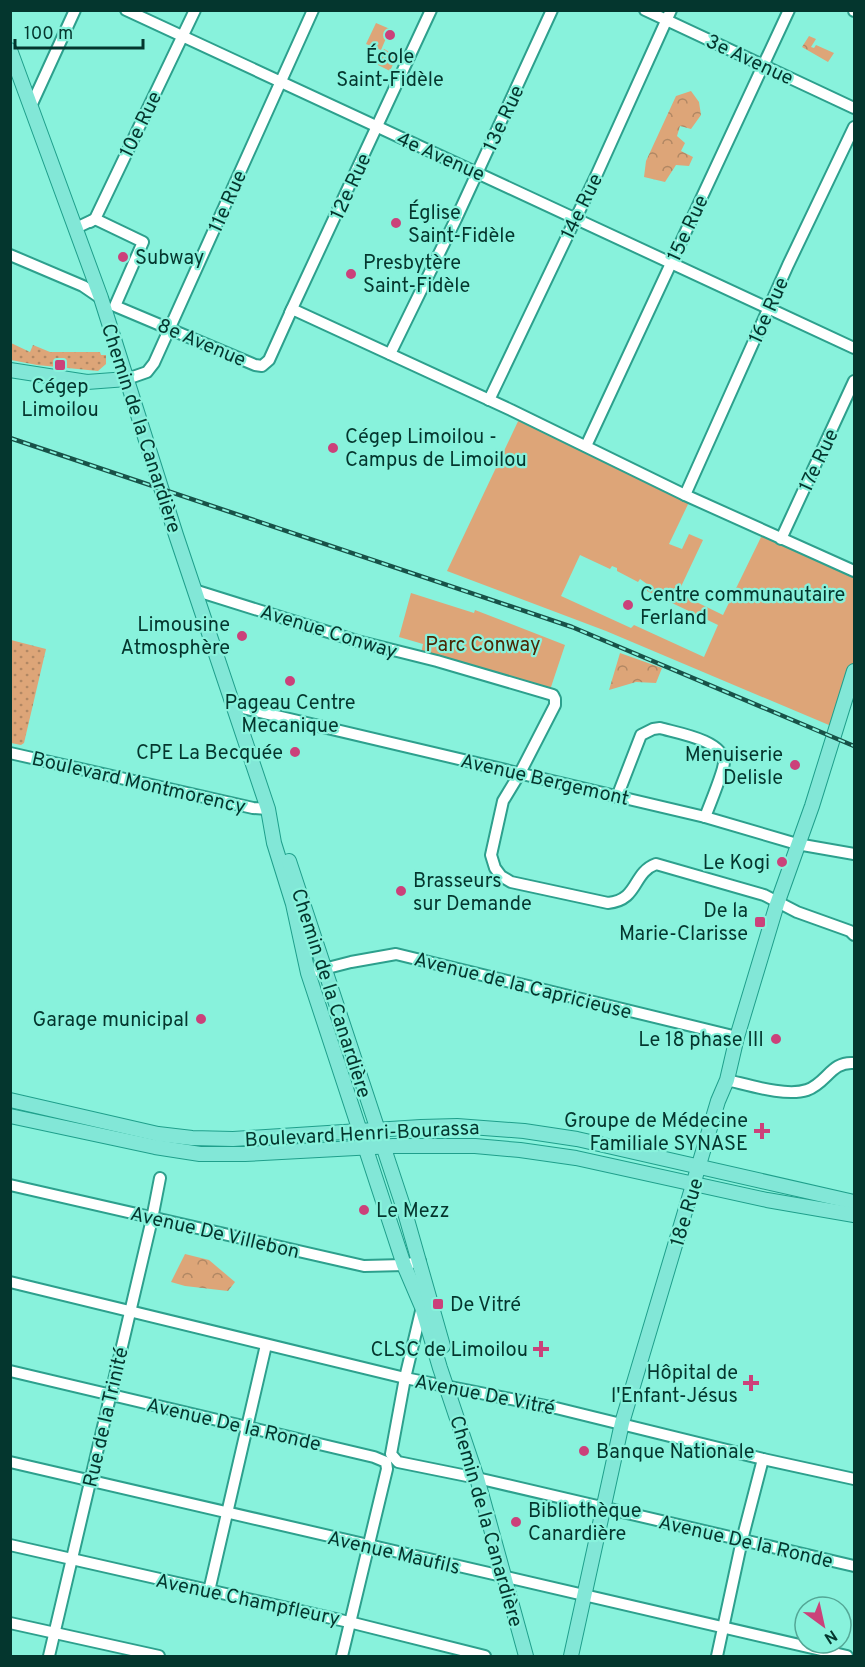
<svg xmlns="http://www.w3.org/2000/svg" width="865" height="1667" font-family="Overpass,sans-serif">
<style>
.grass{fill:url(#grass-dots)}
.forest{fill:url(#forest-crowns)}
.green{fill:#dda578;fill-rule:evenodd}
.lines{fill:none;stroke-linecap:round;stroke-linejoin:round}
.minor-casing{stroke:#2da08d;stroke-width:14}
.major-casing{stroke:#1f9f8b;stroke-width:16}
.minor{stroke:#fff;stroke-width:10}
.major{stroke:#82e7d7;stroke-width:14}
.rail-casing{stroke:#185248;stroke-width:4.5}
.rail{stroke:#88f2dc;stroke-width:2;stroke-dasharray:7;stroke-linecap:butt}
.poi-dot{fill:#cb417a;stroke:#88f2dc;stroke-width:2}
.labels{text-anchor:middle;stroke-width:4.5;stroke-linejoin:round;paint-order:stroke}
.poi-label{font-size:20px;fill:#04362e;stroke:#88f2dc;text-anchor:start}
.street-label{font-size:20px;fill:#04362e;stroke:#88f2dc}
.park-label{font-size:20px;fill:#4a2704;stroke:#88f2dc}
</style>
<defs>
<pattern id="grass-dots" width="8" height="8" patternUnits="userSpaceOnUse" patternTransform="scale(1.5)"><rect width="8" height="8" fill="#dda578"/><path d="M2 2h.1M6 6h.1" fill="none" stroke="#b18763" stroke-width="1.8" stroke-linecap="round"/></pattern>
<pattern id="forest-crowns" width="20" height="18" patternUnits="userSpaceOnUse" patternTransform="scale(1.5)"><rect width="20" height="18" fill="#dda578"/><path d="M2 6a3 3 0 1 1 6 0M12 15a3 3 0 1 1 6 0" fill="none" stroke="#b18763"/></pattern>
</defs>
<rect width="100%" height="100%" fill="#88f2dc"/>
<g class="grass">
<polygon points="11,343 30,352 33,345 50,352 100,352 101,355 106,355 106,364 98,371 37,365 11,360"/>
<polygon points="11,640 46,649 24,743 21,745 11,743"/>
</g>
<g class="forest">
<polygon points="809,36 816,39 811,47 814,48 816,45 834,53 828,62 802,47"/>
<polygon points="691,91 699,102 701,115 691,129 680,126 677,136 685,143 681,151 693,157 689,166 676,165 665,182 644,177 646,161 676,96"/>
<polygon points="620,653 662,668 656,683 636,682 609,690"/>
<polygon points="185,1254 209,1260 235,1282 228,1291 185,1286 171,1282"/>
</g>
<g class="green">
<polygon points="376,23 390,29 381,50 366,44"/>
<polygon points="384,49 397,56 390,71 376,64"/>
<path d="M521,415L691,498L669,544L682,549L689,534L703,540L678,593L723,615L764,531L854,571V671L836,728L606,631L447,571ZM580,555L610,569L612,566L617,568V571L638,582L640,579L647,584V591L718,625L704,657L634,625L631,628L561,596Z"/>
<polygon points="411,593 474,613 475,610 565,645 549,693 420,658 423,644 399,637"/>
</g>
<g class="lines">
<defs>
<g id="minor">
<polyline points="126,10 854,348"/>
<polyline points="645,10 854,108"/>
<polyline points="854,10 854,11"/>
<polyline points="31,106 75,10"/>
<polyline points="90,222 95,219 195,10"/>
<polyline points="76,228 95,219 143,242 115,306 255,365 262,366 269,360 292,309 511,410 685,495 854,571"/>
<polyline points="10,255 83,286 102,299"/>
<polyline points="290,313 431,10"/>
<polyline points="390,354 456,219 552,10"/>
<polyline points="127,379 147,372 154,363 313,10"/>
<polyline points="489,400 596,176 671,10"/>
<polyline points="586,446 789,10"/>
<polyline points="685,495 788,265 854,127"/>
<polyline points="781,539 854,381"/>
<path d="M194,590L357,641L437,661L553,695L555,699V705L520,773L503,801L491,855L495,868L501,876L511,882L608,903C639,900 632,873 656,864L764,895L797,912L850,931L854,935"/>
<polyline points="234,706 705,817 797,844 854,854"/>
<polyline points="10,753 253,808 268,809"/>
<path d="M617,797L641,735L653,729L660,728C677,733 723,740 724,762C724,770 709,807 705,817"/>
<polyline points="308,973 351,962 396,954 737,1037"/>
<path d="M727,1080C749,1085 786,1097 807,1090C827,1083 831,1061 854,1063"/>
<polyline points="10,1185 364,1266 404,1265 420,1261"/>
<polyline points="10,1282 405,1378 556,1408 763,1459 854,1479"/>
<polyline points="422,1307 405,1378 391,1454 398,1462 477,1478 854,1566"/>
<polyline points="10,1371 374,1457 386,1462 387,1469 342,1656"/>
<polyline points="10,1462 847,1656"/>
<polyline points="10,1545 349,1622 485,1656"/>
<polyline points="209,1591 266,1345"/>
<polyline points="10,1623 159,1656"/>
<polyline points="49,1656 152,1219 160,1178"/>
<polyline points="717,1656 742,1540 763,1459"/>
</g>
<g id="major">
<polyline points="10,50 101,298 176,535 268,809 274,843 293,904 308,973 404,1265 422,1307 440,1368 477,1478 526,1656"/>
<polyline points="10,370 87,382 127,379"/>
<polyline points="289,861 404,1209 443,1346"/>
<polyline points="10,1100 158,1134 192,1138 233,1139 421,1127 457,1126 524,1131 577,1139 854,1202"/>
<polyline points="10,1116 155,1147 200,1154 245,1154 393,1146 475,1146 520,1150 576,1158 767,1200 854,1215"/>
<polyline points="571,1656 622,1423 718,1101 727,1080 737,1037 777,904 812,806 854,671"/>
</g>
</defs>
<use href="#minor" class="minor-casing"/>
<use href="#major" class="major-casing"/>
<use href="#minor" class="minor"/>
<use href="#major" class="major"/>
<defs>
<polyline id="rail" points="10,438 572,627 854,746"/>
</defs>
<use href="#rail" class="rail-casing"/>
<use href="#rail" class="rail"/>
</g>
<g class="poi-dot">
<circle cx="390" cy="35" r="6"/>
<circle cx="396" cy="223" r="6"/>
<circle cx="123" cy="257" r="6"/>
<circle cx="351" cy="274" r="6"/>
<rect x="54" y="359" width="12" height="12" rx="3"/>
<circle cx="333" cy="448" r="6"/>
<circle cx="628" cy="605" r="6"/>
<circle cx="242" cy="636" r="6"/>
<circle cx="290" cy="681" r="6"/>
<circle cx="295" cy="752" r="6"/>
<circle cx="795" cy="765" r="6"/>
<circle cx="782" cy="862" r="6"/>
<circle cx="401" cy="891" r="6"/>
<rect x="754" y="916" width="12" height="12" rx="3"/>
<circle cx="201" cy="1019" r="6"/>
<circle cx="776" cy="1039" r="6"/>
<path d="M759 1122h6v6h6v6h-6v6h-6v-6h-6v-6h6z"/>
<circle cx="364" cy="1210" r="6"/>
<rect x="432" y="1298" width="12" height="12" rx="3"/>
<path d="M538 1340h6v6h6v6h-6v6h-6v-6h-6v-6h6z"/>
<path d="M748 1374h6v6h6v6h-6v6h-6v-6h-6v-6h6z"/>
<circle cx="584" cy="1451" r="6"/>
<circle cx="516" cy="1522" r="6"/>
</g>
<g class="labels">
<g class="poi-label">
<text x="390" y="63" text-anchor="middle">École<tspan x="390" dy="23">Saint-Fidèle</tspan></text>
<text x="408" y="219">Église<tspan x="408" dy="23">Saint-Fidèle</tspan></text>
<text x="135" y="264">Subway</text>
<text x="363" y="269">Presbytère<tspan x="363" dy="23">Saint-Fidèle</tspan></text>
<text x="60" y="393" text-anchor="middle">Cégep<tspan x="60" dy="23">Limoilou</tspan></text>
<text x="345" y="443">Cégep Limoilou -<tspan x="345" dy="23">Campus de Limoilou</tspan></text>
<text x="640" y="601">Centre communautaire<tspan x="640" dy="23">Ferland</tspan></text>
<text x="230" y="631" text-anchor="end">Limousine<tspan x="230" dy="23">Atmosphère</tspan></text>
<text x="290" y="709" text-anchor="middle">Pageau Centre<tspan x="290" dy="23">Mecanique</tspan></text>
<text x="283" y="759" text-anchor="end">CPE La Becquée</text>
<text x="783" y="761" text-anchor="end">Menuiserie<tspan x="783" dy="23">Delisle</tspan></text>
<text x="770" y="869" text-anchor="end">Le Kogi</text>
<text x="413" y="887">Brasseurs<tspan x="413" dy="23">sur Demande</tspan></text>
<text x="748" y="917" text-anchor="end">De la<tspan x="748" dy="23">Marie-Clarisse</tspan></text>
<text x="189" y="1026" text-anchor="end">Garage municipal</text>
<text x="764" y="1046" text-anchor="end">Le 18 phase III</text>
<text x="748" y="1127" text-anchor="end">Groupe de Médecine<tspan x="748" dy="23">Familiale SYNASE</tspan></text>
<text x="376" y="1217">Le Mezz</text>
<text x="450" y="1311">De Vitré</text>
<text x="528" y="1356" text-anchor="end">CLSC de Limoilou</text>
<text x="738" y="1379" text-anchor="end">Hôpital de<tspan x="738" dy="23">l'Enfant-Jésus</tspan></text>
<text x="596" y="1458">Banque Nationale</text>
<text x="528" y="1517">Bibliothèque<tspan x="528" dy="23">Canardière</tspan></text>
</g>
<g class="street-label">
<text transform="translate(750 59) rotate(25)" y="7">3e Avenue</text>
<text transform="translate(503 118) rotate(-65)" y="7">13e Rue</text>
<text transform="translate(140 124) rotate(-64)" y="7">10e Rue</text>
<text transform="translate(441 156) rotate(24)" y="7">4e Avenue</text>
<text transform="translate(350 186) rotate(-65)" y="7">12e Rue</text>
<text transform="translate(227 201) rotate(-66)" y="7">11e Rue</text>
<text transform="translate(581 206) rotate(-64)" y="7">14e Rue</text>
<text transform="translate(687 228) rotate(-65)" y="7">15e Rue</text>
<text transform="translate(768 310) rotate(-66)" y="7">16e Rue</text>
<text transform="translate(202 342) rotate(23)" y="7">8e Avenue</text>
<text transform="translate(142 428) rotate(72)" y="7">Chemin de la Canardière</text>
<text transform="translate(818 460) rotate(-65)" y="7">17e Rue</text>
<text transform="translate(329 631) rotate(17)" y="7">Avenue Conway</text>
<text transform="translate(545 779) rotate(13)" y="7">Avenue Bergemont</text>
<text transform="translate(139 782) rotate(13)" y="7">Boulevard Montmorency</text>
<text transform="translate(523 985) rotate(14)" y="7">Avenue de la Capricieuse</text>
<text transform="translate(332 993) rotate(72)" y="7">Chemin de la Canardière</text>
<text transform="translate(362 1133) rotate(-3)" y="7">Boulevard Henri-Bourassa</text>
<text transform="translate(686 1212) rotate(-73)" y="7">18e Rue</text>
<text transform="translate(215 1232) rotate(13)" y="7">Avenue De Villebon</text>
<text transform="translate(485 1394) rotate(11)" y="7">Avenue De Vitré</text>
<text transform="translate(105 1417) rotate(-77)" y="7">Rue de la Trinité</text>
<text transform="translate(234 1424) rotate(13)" y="7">Avenue De la Ronde</text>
<text transform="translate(487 1521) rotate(74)" y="7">Chemin de la Canardière</text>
<text transform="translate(746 1541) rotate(13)" y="7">Avenue De la Ronde</text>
<text transform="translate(394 1552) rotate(13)" y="7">Avenue Maufils</text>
<text transform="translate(248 1599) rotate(12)" y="7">Avenue Champfleury</text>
</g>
<g class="park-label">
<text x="483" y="651">Parc Conway</text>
</g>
</g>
<rect width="865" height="1667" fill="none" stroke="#04362e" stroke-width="24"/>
<g transform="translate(823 1625) rotate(147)"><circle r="28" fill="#88f2dc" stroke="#53a796" stroke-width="1.5"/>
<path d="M0-4.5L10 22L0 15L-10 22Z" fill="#cb417a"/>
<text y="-9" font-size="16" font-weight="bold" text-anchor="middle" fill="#04362e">N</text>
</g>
<path d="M15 39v9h128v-9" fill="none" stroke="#04362e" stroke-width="3"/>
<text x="24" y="39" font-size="18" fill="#04362e" stroke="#88f2dc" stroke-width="4.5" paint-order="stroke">100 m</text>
</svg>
